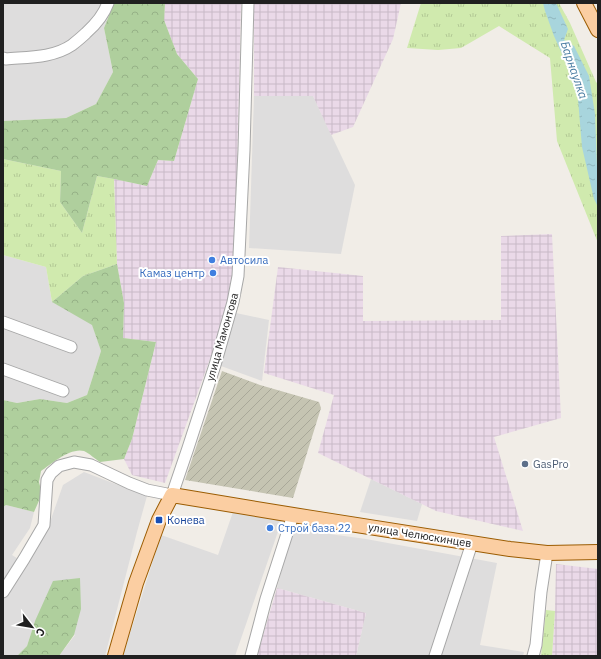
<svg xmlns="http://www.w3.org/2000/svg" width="601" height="659" font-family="'IBM Plex Sans',sans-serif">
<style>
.residential{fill:#dedddd}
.industrial{fill:url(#industrial-grid)}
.construction{fill:url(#construction-furrows)}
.grass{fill:url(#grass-tufts)}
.forest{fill:url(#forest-crowns)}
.water{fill:url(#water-ripples)}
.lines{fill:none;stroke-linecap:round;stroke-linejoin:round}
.minor-casing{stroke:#a7a7a7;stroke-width:13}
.major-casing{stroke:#9b5c02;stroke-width:16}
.minor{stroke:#fff;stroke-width:11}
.major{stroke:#fbcea2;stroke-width:14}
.shop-dot{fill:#3f7fe0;stroke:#fff;stroke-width:1.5}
.service-dot{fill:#5c6f8a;stroke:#fff;stroke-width:1.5}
.transit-dot{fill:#1a4fb4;stroke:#fff;stroke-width:1.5}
.labels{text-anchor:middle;stroke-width:4;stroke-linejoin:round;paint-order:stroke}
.shop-label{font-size:11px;fill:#366cbe;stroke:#fff;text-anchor:start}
.street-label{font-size:11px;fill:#202020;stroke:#fff}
.service-label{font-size:11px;fill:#4e5e75;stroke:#fff;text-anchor:start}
.transit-label{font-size:11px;fill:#164399;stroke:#fff;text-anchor:start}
.water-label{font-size:12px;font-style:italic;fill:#477aa0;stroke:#fff}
</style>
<defs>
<pattern id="industrial-grid" width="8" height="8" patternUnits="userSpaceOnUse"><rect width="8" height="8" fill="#ead9e8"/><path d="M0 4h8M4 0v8" fill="none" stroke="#c8bac7"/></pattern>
<pattern id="construction-furrows" width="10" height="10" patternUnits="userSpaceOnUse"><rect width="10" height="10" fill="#c5c4b2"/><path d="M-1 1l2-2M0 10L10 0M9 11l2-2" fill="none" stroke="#a9a899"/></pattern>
<pattern id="grass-tufts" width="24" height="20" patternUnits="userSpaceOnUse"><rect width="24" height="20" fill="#d0eaae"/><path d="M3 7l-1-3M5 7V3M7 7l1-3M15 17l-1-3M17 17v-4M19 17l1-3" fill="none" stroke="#b2c895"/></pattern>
<pattern id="forest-crowns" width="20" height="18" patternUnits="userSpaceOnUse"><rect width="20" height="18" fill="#afcf9d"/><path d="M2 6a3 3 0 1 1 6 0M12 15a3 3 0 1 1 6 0" fill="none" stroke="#96b187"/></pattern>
<pattern id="water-ripples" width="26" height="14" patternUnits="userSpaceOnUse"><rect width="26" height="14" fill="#a8d5dd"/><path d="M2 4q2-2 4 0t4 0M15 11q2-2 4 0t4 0" fill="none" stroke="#90b7bd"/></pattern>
</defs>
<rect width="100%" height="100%" fill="#f1ede7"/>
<g class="residential">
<polygon points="3,3 114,3 104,28 113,72 96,104 66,118 3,121"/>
<polygon points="254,96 313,96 355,185 341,254 249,248"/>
<polygon points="3,255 46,267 52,302 92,324 101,351 87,395 67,403 40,399 17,403 3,400"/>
<polygon points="236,313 269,320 262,381 221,366"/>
<polygon points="84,472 147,496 137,532 105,656 59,656 75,635 35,621 27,646 17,656 3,656 3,507 6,505 34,512 30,528 12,555 26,564 50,522 63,485"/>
<polygon points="371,479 422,504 417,521 360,512"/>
<polygon points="233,512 282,520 235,656 123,656 161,535 218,555"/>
<polygon points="293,529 366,539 497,563 480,645 524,652 523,656 356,656 366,613 277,588"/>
</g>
<g class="industrial">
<polygon points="165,3 241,3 237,174 232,298 165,483 132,475 124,459 132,439 156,342 123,338 124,303 117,264 114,179 147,186 158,160 174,161 198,79 177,54 164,20"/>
<polygon points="254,3 401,3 393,39 353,127 331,135 313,96 254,96"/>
<polygon points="552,234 561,418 494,437 523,531 436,511 318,453 334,395 264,373 278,267 363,276 363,321 501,320 501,236"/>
<polygon points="556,564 598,569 598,656 552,656 555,611"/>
<polygon points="277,588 366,613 356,656 257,656"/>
</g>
<polygon class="construction" points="222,371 260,385 319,402 321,408 293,498 185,480"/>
<g class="grass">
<polygon points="421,3 559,3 570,23 596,82 598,84 598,243 557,141 550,58 499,26 461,48 438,50 407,48"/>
<polygon points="3,159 61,171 60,202 82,233 97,176 114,179 117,264 83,276 52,302 46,267 3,255"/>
<polygon points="546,610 555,611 552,656 541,656"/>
</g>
<g class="forest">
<polygon points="114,3 165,3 164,20 177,54 198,79 174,161 158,160 147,186 114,179 97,176 82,233 60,202 61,171 3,159 3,121 66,118 96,104 113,72 104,28"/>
<path d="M117,264L124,303L123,338L156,342L132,439L124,459L100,462C95,459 89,453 84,451C71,447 51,464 41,471L39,482L42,494L34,512L6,505L3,507V400L17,403L40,399L67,403L87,395L101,351L92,325L52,302L83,276Z"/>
<polygon points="80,578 81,609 74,635 59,656 17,656 27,646 35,621 53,581"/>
</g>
<polygon class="water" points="543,3 556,3 568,29 564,40 574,46 589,76 595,114 597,167 598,170 598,207 594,199 582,147 578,99 567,65 554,36 545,11"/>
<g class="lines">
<defs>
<g id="minor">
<path d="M3,58L6,59C28,57 53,58 72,45C77,41 82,37 86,33C95,25 104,14 108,3"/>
<polyline points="3,322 71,347"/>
<polyline points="3,369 63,391"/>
<polyline points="3,592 24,559 44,525 47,480 51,473 59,466 74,462 91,465 129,483 147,490 172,495 188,448 215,365 233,302 238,276 244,150 248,3"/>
<polyline points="251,656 266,599 293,515"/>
<polyline points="435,656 472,543"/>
<polyline points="533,656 536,645 541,592 547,553"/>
</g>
<g id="major">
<polyline points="584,3 598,30"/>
<polyline points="115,656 136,583 159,520 172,495 293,515 510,549 547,553 598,552"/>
</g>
</defs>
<use href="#minor" class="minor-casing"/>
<use href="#major" class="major-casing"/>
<use href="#minor" class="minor"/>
<use href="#major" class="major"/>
</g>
<g class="shop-dot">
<circle cx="212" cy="260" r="4"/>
<circle cx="213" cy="273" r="4"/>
<circle cx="270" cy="528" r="4"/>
</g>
<circle class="service-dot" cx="525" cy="464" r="4"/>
<rect class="transit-dot" x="155" y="516" width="8" height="8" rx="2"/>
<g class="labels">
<g class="shop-label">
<text x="220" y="264">Автосила</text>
<text x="205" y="277" text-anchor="end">Камаз центр</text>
<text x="278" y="532">Строй база 22</text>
</g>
<g class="street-label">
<text transform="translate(222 337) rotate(-74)" y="4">улица Мамонтова</text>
<text transform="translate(420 535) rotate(9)" y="4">улица Челюскинцев</text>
</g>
<g class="service-label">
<text x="533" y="468">GasPro</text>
</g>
<g class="transit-label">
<text x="167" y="524">Конева</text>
</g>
<g class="water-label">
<text transform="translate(574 70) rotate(71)" y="4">Барнаулка</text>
</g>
</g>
<rect width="601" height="659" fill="none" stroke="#202020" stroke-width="8"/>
<g transform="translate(32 627) rotate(121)" stroke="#ffffff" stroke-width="3" paint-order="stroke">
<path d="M0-3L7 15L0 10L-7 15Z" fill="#202020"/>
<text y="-6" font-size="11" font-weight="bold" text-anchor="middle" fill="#202020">С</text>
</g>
</svg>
